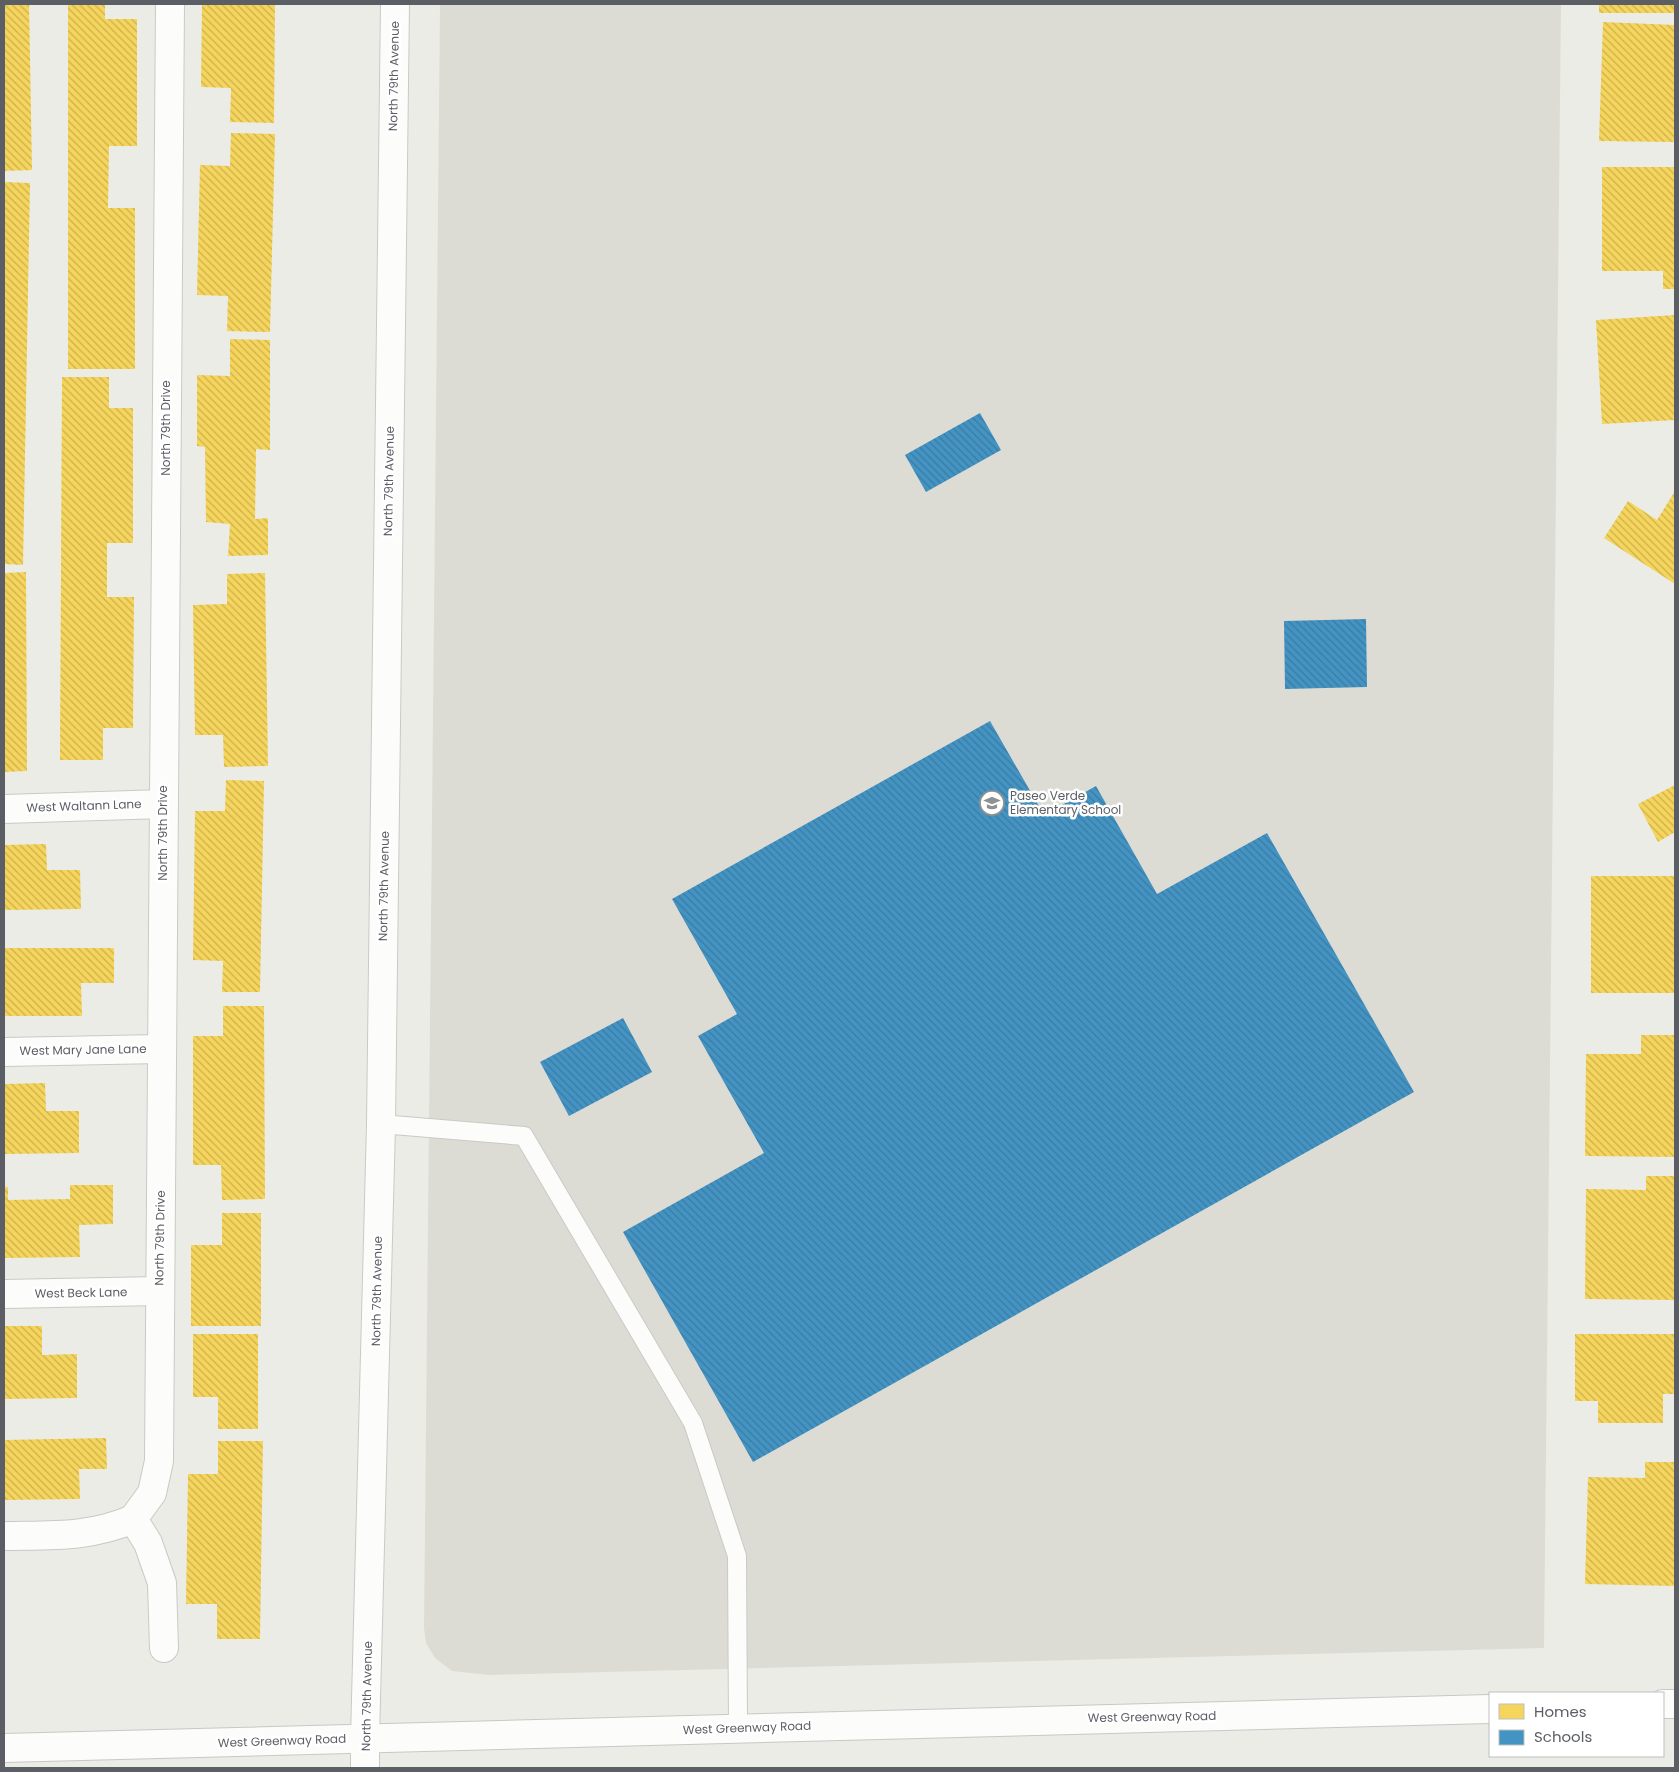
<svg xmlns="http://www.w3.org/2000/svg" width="1679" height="1772" font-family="Poppins,sans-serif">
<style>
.education{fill:#dddcd4}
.homes{fill:url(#homes-back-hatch)}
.schools{fill:url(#schools-back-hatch)}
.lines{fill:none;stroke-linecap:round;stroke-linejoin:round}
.lane-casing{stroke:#c9cac8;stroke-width:20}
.street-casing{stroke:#c9cac8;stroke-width:30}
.secondary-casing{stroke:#c7c8c7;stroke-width:30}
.lane{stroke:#fcfcfb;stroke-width:18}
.street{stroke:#fcfcfb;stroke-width:28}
.secondary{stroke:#fcfcfb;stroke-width:28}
.labels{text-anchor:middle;stroke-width:5;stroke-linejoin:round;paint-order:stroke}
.street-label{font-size:12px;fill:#5b5e65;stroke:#fff}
.poi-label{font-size:12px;fill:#5b5e65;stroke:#fff;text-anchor:start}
</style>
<defs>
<pattern id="homes-back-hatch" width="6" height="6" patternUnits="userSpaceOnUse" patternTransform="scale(1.25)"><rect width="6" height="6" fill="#f6d55c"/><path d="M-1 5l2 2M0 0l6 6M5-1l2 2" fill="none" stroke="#cab050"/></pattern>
<pattern id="schools-back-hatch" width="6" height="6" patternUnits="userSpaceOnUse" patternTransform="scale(1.25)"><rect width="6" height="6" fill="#4393c3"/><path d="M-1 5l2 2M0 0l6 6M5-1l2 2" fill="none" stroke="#3b7ba2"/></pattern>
</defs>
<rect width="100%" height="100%" fill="#ecece6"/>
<polygon class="education" points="440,4 1561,4 1544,1648 489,1675 452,1671 435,1658 426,1643 424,1628"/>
<g class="homes">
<polygon points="4,4 29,4 32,170 4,171"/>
<polygon points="68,4 105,4 105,19 137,19 137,146 109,146 108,208 135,208 135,369 68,369"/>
<polygon points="202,4 275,4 274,123 230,122 231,88 201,87"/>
<rect x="1599" y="4" width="76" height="9"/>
<polygon points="1603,22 1675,25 1675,142 1599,141"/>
<polygon points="231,133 275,134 270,332 227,331 228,296 197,295 200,165 230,166"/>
<polygon points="1602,167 1675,167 1675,289 1663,289 1663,271 1602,271"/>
<polygon points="4,182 30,183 23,565 4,564"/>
<polygon points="1675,315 1675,420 1602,424 1596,320"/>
<polygon points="230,339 270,340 270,450 256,449 255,519 268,518 268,555 228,556 230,524 206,522 205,447 197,446 197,375 230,376"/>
<polygon points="62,377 109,377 109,408 133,408 133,543 107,543 107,597 134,597 133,728 103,728 103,760 60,760"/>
<polygon points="1675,491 1675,584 1604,538 1628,501 1657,520"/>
<polygon points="26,572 27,771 4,772 4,573"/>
<polygon points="265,573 268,766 224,767 223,735 195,735 193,605 227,604 227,574"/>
<polygon points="226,780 264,781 260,992 222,992 223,961 193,960 195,811 225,811"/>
<polygon points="1675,785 1675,832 1658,842 1638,804"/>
<polygon points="46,844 47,870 80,870 81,909 4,910 4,845"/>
<rect x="1591" y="876" width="84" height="117"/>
<polygon points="4,948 114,948 114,983 81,983 82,1016 4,1016"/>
<polygon points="223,1006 264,1006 265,1199 222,1200 221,1165 193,1165 193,1036 223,1036"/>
<polygon points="1641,1035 1675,1035 1675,1157 1585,1156 1586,1054 1641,1054"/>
<polygon points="45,1083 46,1111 79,1111 79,1153 4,1154 4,1084"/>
<polygon points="1646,1176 1675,1176 1675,1300 1585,1299 1586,1189 1646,1190"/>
<polygon points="70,1185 113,1185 113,1224 79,1225 80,1257 4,1258 4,1187 8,1187 8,1200 70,1199"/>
<polygon points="222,1213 261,1213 261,1326 191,1326 191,1245 222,1245"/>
<polygon points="4,1326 42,1326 42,1355 77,1354 77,1398 4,1399"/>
<polygon points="193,1334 258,1334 258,1429 218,1429 218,1397 193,1397"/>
<polygon points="1575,1334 1675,1334 1675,1394 1663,1394 1663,1423 1598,1423 1598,1401 1575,1401"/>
<polygon points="106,1438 107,1469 79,1469 80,1499 4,1500 4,1440"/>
<polygon points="218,1441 263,1441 260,1639 217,1639 217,1604 186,1604 188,1474 218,1474"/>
<polygon points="1645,1462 1675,1462 1675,1586 1585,1584 1588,1477 1645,1478"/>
</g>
<g class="schools">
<polygon points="980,413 1001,450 926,492 905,455"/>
<polygon points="1366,619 1367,687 1285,689 1284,621"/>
<polygon points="990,721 1044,815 1096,786 1157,894 1267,833 1414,1092 753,1462 623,1232 764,1153 698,1036 737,1014 672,899"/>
<polygon points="623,1018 652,1072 569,1116 540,1062"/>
</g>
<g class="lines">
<defs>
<polyline id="lane" points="381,1124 524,1136 693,1423 737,1556 738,1728"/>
<g id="street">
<polyline points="4,809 164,804"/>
<polyline points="4,1052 161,1049"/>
<polyline points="4,1294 159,1291"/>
<polyline points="133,1519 152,1493 159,1461 170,4"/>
<polyline points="133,1519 148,1543 162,1583 164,1648"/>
<path d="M4,1536C50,1535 89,1538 133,1519"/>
<polyline points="365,1738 381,1124 395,4"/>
</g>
<g id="secondary">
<polyline points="1663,1704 1675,1704"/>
<polyline points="365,1738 365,1768"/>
<polyline points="4,1748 1490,1709"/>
</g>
</defs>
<use href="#lane" class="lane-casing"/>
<use href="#street" class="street-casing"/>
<use href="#secondary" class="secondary-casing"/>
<use href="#lane" class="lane"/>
<use href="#street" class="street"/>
<use href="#secondary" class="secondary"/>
</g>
<defs>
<symbol id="school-ring" viewBox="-11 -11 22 22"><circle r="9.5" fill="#fff" stroke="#8e9092" stroke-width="1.5"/><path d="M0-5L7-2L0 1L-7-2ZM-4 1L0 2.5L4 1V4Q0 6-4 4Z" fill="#8e9092"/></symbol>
</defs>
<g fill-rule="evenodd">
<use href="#school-ring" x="978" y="789" width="28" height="28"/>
</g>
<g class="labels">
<g class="street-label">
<text transform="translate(394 76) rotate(-89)" y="4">North 79th Avenue</text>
<text transform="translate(166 428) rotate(-90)" y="4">North 79th Drive</text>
<text transform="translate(389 481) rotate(-89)" y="4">North 79th Avenue</text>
<text transform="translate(84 806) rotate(-2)" y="4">West Waltann Lane</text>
<text transform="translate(163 833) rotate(-90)" y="4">North 79th Drive</text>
<text transform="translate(384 886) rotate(-89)" y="4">North 79th Avenue</text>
<text transform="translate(83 1050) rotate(-1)" y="4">West Mary Jane Lane</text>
<text transform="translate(160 1238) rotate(-89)" y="4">North 79th Drive</text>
<text transform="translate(377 1291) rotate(-89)" y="4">North 79th Avenue</text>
<text transform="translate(81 1293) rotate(-1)" y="4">West Beck Lane</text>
<text transform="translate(367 1696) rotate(-89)" y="4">North 79th Avenue</text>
<text transform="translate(1152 1717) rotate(-1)" y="4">West Greenway Road</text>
<text transform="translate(747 1728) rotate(-2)" y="4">West Greenway Road</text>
<text transform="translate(282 1741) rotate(-2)" y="4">West Greenway Road</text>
</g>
<g class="poi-label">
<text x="1010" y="800">Paseo Verde<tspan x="1010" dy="14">Elementary School</tspan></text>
</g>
</g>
<rect width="1679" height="1772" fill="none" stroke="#5b5e65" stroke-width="10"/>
<rect x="1489" y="1692" width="175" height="65" fill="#ffffff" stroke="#bdbfc1"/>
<rect x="1499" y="1704" width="25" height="15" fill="#f6d55c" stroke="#bdbfc1"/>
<text x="1534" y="1717" font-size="15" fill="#5b5e65">Homes</text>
<rect x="1499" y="1730" width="25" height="15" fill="#4393c3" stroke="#bdbfc1"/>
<text x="1534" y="1742" font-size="15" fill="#5b5e65">Schools</text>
</svg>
